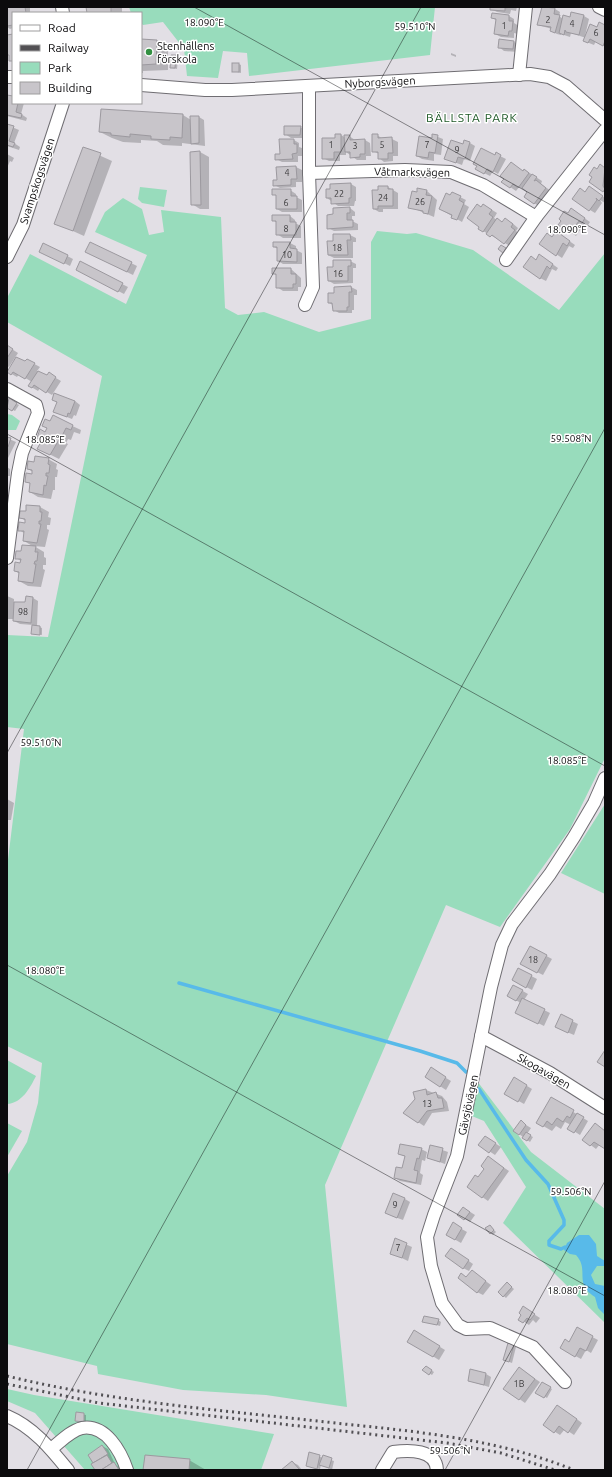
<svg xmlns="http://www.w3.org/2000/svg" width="612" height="1477" font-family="Ubuntu,sans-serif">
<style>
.green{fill:#98dcbc}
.water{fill:#58bae9}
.shadow{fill:#0003}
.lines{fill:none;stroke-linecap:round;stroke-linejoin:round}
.stream{stroke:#58bae9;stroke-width:3.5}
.building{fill:#c8c5ca;stroke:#9c999f}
.minor-casing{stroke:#6f6d72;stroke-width:14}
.minor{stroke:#fff;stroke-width:12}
.rail{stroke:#525054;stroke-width:3;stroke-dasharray:2 4;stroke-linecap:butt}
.ticks{fill:none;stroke:#0c0b0d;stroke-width:1;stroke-opacity:0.45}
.poi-dot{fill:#339042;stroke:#fff;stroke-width:1.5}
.labels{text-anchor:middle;stroke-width:3;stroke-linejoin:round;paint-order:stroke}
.number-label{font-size:9px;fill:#3b3a3c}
.poi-label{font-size:11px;fill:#0c0b0d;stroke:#fff;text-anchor:start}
.street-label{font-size:11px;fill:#0c0b0d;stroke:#fff}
.neighbourhood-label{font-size:12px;letter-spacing:1px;fill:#1c5725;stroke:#fff}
.ticks-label{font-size:10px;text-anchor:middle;fill:#0c0b0d;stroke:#fff;stroke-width:3;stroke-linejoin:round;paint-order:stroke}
</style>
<rect width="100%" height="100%" fill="#e2dfe5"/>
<g class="green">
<polygon points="129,7 435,7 430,55 249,76 247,53 223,51 218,78 187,76 184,49 163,22 143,25 141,23 141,13 131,13"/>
<polygon points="140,187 167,190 164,207 142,203 138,199"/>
<polygon points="123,198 142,209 149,235 164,232 161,210 221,217 225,308 238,315 264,312 319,332 371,319 371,242 377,231 407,234 416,233 473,250 559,310 605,253 605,758 570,829 500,927 446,905 325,1185 347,1407 266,1395 183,1390 98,1374 97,1366 7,1344 7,1176 27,1142 38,1103 42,1063 7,1046 7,868 24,729 7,727 7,635 48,637 102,376 7,322 7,298 30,254 126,304 147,255 95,232 105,212"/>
<polygon points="7,414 12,415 20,421 16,430 7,430"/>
<polygon points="605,804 605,894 561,873"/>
<path d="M7,1060L36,1076C30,1088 22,1103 7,1104Z"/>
<polygon points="474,1077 531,1152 605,1209 605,1323 503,1223 526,1187 484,1121 467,1114"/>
<polygon points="7,1123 22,1131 7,1157"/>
<polygon points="7,1389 34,1395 274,1434 261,1470 85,1470 35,1413 7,1401"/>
</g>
<path class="water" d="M579,1235H589L596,1244L597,1256L605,1261V1266H597L591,1275L595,1284L605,1286L604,1314L598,1308L595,1297C573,1283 590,1270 576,1255L570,1254L564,1250L567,1243Z"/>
<g class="shadow">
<polygon points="7,7 28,7 30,8 30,13 13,13 13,28 10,29 7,27"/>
<polygon points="87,7 122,7 122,13 88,13"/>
<polygon points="491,7 517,7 516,11 511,10 510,14 497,12 491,9"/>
<polygon points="543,7 555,9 560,12 559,16 563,19 584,16 589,19 585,36 605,26 605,47 596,41 594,45 584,41 586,38 571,33 570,37 561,34 561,35 557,34 551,31 552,29 538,25"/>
<polygon points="509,16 514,19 514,23 519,26 518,34 514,33 514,38 501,37 495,34 496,20 492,18"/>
<polygon points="141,40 157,41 168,48 168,70 143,71 143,73 141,73"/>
<polygon points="499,41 514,42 520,45 519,52 504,51 499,47"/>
<polygon points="451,53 456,55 456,57 451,55"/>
<polygon points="175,56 178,58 177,69 171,68"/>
<polygon points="239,64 241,65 241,73 233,71"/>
<polygon points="7,96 13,97 13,103 24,103 21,114 27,118 26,121 7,116"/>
<polygon points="102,110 183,115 191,120 199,117 204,120 205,146 182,143 182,146 163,145 157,141 141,140 141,143 123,142 112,138 100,132"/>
<polygon points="7,125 19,130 14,143 20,147 19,150 7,146"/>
<polygon points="300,127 306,130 306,138 291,138 285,134"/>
<polygon points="341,135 346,138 349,136 355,140 365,140 370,143 371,156 366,156 366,160 357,160 346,152 346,155 340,155 340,161 329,161 323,158"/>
<polygon points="377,135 383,139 392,139 398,142 398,156 393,156 393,161 384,162 379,158 379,154 373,151"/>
<polygon points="433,135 443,139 441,155 434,154 434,161 422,159 417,156 433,139"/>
<polygon points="294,140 299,143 299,147 302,148 303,156 298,156 298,162 282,162 276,159"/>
<polygon points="470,143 475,146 470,161 464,159 462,165 446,159 464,145"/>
<polygon points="83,148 112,161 84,236 55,223"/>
<polygon points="200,152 209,157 209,209 200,209 192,204"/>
<polygon points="7,154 14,158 12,162 10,161 7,168"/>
<polygon points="496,154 506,159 498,174 493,171 490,176 482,172"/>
<polygon points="600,166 605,168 605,192 590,181"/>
<polygon points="296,167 302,170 302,182 296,182 296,187 280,188 274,185"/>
<polygon points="525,170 542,181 541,184 551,191 540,207 525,197 529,192 525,189 524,190 519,187 516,191 503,182"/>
<polygon points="351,184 356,187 356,201 355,201 354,206 338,206 327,198 331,190"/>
<polygon points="379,187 388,187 398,193 398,209 383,209 383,212 379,212 374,209"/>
<polygon points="290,190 296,194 296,197 302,200 302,212 282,212 277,209 277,196 273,194"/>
<polygon points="427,191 437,200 434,217 410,207 417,193"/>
<polygon points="594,191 605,198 605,203 600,200 602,203 595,213 590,210 585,192"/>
<polygon points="460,197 466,200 464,204 469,207 462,222 440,209"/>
<polygon points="350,208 355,212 355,216 352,216 352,221 358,224 358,230 334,231 328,228 334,215"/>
<polygon points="482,208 489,208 497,213 494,218 497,220 503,223 511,222 518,228 516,231 520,234 510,246 483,231"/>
<polygon points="577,213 590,222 588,225 585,223 576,236 560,225 569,214"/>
<polygon points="290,216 295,220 295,223 301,226 301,238 283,238 277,234 277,223 273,220"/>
<polygon points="350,235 356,238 356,242 353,242 353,258 334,258 328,255 334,242"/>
<polygon points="562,236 575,245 573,248 569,246 562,258 541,244"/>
<polygon points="274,243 290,243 296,246 296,250 302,253 302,264 283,264 278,261 278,249 274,247"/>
<polygon points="44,244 73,259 70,266 46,254"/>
<polygon points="92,255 131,263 137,266 133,275"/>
<polygon points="545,259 558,268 556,271 552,269 546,281 540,278 536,260"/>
<polygon points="350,261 356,264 356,268 353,268 353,283 334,284 329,281 334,268"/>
<polygon points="291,269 301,278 301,287 298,287 298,291 283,291 277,287 277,276 273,273"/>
<polygon points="83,273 122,284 128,287 124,294"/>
<polygon points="351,287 357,290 357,295 354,295 354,310 352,310 352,313 339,313 334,310 333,305 329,303 335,294"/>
<polygon points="7,346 18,353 9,367 7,366"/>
<polygon points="27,360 40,367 37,371 47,376 49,374 61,381 52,395 40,388 38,391 33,388 30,386 32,382 19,374 17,377 8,372"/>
<polygon points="9,400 19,405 15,411 7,407"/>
<polygon points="53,400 75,401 80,405 76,416 74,415 72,419 54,412 58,403"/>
<polygon points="53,417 81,430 80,434 74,432 71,440 68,439 66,443 68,444 59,459 47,453 46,433 48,428 43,426 51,422"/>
<polygon points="7,438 16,442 8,458 7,458"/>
<polygon points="48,459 57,464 56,469 58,470 57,477 55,477 55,490 53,490 51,499 38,497 30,492 31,484 26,481 33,475 33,472 28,469 34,463"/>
<polygon points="7,467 10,469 10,476 7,476"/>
<polygon points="27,506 40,507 49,512 48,517 51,518 50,525 47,525 47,529 49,530 45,547 34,546 44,552 44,557 46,558 46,565 43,565 43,569 45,570 41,587 28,586 19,581 20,574 15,571 21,564 21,561 16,558 22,552 34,547 24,541 24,533 19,530 25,524 26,521 21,518 27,512"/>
<polygon points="7,596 14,599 14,603 26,604 33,598 38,601 37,626 42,628 42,635 33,633 33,625 20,624 14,621 14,619 7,619"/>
<polygon points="7,799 14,803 11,820 7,820"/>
<polygon points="530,947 552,959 543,975 521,964"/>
<polygon points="518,969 537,979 532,990 513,980"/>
<polygon points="514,986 528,994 524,1000 550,1013 544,1026 522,1015 521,1003 508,996"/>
<polygon points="562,1016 578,1024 574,1035 562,1030"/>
<polygon points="431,1069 451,1081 446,1090 426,1077"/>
<polygon points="514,1078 532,1089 524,1104 506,1094"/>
<polygon points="426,1090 442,1096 447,1102 449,1111 432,1113 424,1126 418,1122"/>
<polygon points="552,1099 588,1121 580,1135 569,1128 571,1125 565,1122 561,1129 556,1126 552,1131 538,1123"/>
<polygon points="521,1122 531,1128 527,1134 533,1137 530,1142 519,1134"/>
<polygon points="601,1128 605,1131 605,1148 600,1144 596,1149 584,1140"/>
<polygon points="490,1140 501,1147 495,1155 480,1145"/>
<polygon points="431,1146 448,1152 445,1164 428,1158"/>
<polygon points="421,1149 427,1152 425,1161 422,1160 420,1173 423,1175 421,1185 400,1181 395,1178 403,1169 406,1157 399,1154"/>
<polygon points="494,1161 509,1171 488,1201 468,1187 479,1178"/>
<polygon points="405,1199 410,1202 403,1220 392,1216"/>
<polygon points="464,1208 475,1215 470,1222 465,1219"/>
<polygon points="453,1224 467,1232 461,1243 447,1235"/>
<polygon points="490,1226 496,1232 493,1235 490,1233"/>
<polygon points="396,1240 412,1247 408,1261 391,1253"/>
<polygon points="456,1252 473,1264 469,1271 463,1268"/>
<polygon points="472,1271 491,1285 483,1295 477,1292 467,1278"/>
<polygon points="509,1285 514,1289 506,1298 499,1292"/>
<polygon points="529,1311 540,1318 536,1323 533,1320 529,1325 520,1319"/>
<polygon points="438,1320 441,1322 440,1326 426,1322"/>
<polygon points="577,1329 598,1340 591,1353 586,1350 581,1359 561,1348 570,1343"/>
<polygon points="414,1331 445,1350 439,1360 408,1341"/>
<polygon points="509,1345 516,1347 512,1363 507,1361"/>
<polygon points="426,1367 434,1372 432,1375 424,1370"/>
<polygon points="525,1372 540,1382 525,1403 505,1389"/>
<polygon points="486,1374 491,1377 489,1387 469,1381"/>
<polygon points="542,1383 552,1389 547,1398 537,1392"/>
<polygon points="563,1409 582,1423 574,1435 565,1429 560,1435 544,1425"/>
<polygon points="77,1413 86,1415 86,1423 76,1421"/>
<polygon points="102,1446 108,1449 115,1464 122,1470 96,1470 93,1465"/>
<polygon points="310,1454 334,1461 332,1470 321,1465 320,1469 307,1466"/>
<polygon points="189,1460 206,1470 144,1470"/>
<polygon points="292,1462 298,1465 302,1470 283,1470"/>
</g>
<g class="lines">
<g class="stream">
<polyline points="179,983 420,1051 457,1063 466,1072"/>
<polyline points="479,1089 526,1160 548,1184 564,1220 564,1225 549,1241 549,1245 561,1249 565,1247"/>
</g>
</g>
<g class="building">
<polygon points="7,7 25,7 26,13 13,13 13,25 7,26"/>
<polygon points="86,7 111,7 111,13 87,13"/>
<polygon points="490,7 511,7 505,8 505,11 490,10"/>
<polygon points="542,7 555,8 554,14 560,15 555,33 550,31 551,27 537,25"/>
<polygon points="571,12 584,15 579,35 566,32 565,30 564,35 559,33 563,15 570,17"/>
<polygon points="492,13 509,15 509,21 513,21 512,31 509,31 508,36 494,34 496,19 491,18"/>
<polygon points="599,22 605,25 605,41 603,46 590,39 588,43 583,41 590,24 597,27"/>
<polygon points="13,34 13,61 9,61 9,55 7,55 7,35"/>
<polygon points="141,39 157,40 156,64 141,65"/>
<polygon points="499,39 514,41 513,49 498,48"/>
<polygon points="171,55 176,55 175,68 170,68"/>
<rect x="232" y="63" width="7" height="9"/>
<polygon points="7,95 13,96 13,103 18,103 16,112 22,114 21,118 7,115"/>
<polygon points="101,109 183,114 182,138 170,137 170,140 151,139 151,136 130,134 130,137 111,135 111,133 99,132"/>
<polygon points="190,116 199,116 199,143 191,144"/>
<polygon points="7,124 14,126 9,141 15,143 13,147 7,145"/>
<polygon points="284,126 301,126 300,135 284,135"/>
<polygon points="335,134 341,134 341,152 334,152 334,159 322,159 322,138 335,138"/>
<polygon points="372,134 378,134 378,138 392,137 393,153 388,153 388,159 378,159 378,152 372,152"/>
<polygon points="432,134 438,135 435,153 429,152 428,158 416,156 419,136 432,138"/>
<polygon points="344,135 350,135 350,140 365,139 365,154 360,154 360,157 350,158 350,152 345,152"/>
<polygon points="279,139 294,139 294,144 297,144 297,153 292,154 293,159 275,160 275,154 280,154"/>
<polygon points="451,140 463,144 464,140 470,142 465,159 458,157 456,163 444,159"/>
<polygon points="83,147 101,153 73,231 54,224"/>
<polygon points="481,148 495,155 496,152 501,155 493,172 487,169 484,174 475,169 477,166 473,164"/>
<polygon points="200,151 201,205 191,205 190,152"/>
<polygon points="511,162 523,171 524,169 529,173 518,188 513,184 510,188 501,182 504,179 500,176"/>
<polygon points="600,164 605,168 603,186 605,189 603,192 589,182 592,177 589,175 594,167 597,169"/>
<polygon points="296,166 297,179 291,179 291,185 273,186 273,180 277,180 276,167"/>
<polygon points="532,174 537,177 534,181 536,180 546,188 534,204 524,197 527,192 522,188"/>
<polygon points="351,183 351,198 349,198 349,203 331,204 331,198 326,198 326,189 330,189 330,184"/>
<polygon points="378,186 388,186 388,189 393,189 393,206 378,206 378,209 373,209 372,190 378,190"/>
<polygon points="589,186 603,196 599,201 596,198 597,200 589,211 572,199 580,188 585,192"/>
<polygon points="417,188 427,190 426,195 432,196 428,214 423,213 423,211 408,208 412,191 417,192"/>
<polygon points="272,189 291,189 291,196 297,196 297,209 276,209 276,195 272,195"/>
<polygon points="452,192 461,196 459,200 464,203 457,220 451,218 452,215 439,209 446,193 450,195"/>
<polygon points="477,204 481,207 483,204 492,210 489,214 493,217 483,232 478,229 479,227 467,218"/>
<polygon points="350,207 350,213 347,213 347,220 353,220 353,227 327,229 327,215 333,214 333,208"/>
<polygon points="571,208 585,218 582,223 579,221 570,233 558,225 561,221 559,219 564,211 568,213"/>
<polygon points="272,215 290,215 290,222 296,222 296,235 276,235 276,221 272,221"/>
<polygon points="497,218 502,222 505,218 513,224 511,227 515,230 504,244 492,235 490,237 486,234"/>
<polygon points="556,231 570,241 567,246 563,243 556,256 539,244 547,233 552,237"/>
<polygon points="333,234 350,234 351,240 347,240 348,255 328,255 327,241 333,241"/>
<polygon points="90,242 132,262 127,272 85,252"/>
<polygon points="273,242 290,242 290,248 297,249 297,262 277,261 277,247 273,247"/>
<polygon points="43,243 68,255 64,264 39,252"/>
<polygon points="501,245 506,248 503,253 498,249"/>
<polygon points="539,254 553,264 550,269 547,266 540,279 523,267 531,256 536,260"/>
<polygon points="333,260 351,260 351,266 348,266 348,281 328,281 327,267 333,267"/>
<polygon points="80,261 123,283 118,292 76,270"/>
<polygon points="272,268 291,268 291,274 296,274 296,284 293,284 293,288 276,288 276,274 272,274"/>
<polygon points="351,286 352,292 349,292 349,307 347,307 347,311 333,311 332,303 328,303 328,293 334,293 334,287"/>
<polygon points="7,345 13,349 7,358"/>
<polygon points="16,357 25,361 27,359 35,363 25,379 13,372 11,375 7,372"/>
<polygon points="38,371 47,375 49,372 56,377 46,393 34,385 32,388 28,386"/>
<polygon points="54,393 75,401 70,414 68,413 67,417 53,412 57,402 52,400"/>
<polygon points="9,398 17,403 12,411 7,408"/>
<polygon points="53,415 73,425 71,430 66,428 62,436 60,435 58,438 60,438 50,455 37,449 42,440 37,438 40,429 45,432 47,428 42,426 45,419 50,421"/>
<polygon points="7,437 11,438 8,447 7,447"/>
<polygon points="35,456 49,458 48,464 50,465 49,473 46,473 46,476 48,476 46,486 44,485 43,495 29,492 30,483 25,482 26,473 32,474 32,470 27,469 28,461 34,462"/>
<polygon points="26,505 40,506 40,512 42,512 41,521 39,521 39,524 41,524 37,543 23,541 24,531 18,531 19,522 25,523 25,519 19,518 20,511 26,511"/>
<polygon points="22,545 36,546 35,552 38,552 37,561 35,561 34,564 36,564 33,583 18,581 19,572 14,571 15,562 20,563 21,559 15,559 16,551 21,551"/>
<polygon points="26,596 33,597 31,623 13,621 14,602 25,602"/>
<polygon points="32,625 40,626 40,635 31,634"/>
<polygon points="530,946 547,955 537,973 520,964"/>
<polygon points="518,968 532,975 526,988 512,980"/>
<polygon points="513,985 523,990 516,1001 507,996"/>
<polygon points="522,998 545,1009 538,1024 515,1013"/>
<polygon points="561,1014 573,1020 568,1033 555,1027"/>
<polygon points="605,1050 605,1067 597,1062"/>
<polygon points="431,1067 446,1077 440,1087 425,1077"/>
<polygon points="514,1077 527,1085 518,1102 504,1094"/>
<polygon points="426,1089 427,1095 436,1092 438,1098 442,1098 444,1108 427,1111 418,1123 403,1113 415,1099 413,1092"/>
<polygon points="551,1097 574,1110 570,1118 567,1116 563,1122 557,1118 552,1125 547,1121 543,1127 536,1123"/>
<polygon points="577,1113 584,1117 574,1133 567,1129"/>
<polygon points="521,1120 526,1125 519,1135 513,1131"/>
<polygon points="595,1123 605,1131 605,1149 594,1142 590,1146 582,1140"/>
<polygon points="526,1132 531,1135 527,1141 522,1138"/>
<polygon points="485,1136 496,1143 489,1153 478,1145"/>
<polygon points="400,1144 422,1148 419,1159 417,1158 414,1170 418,1171 416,1183 394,1178 396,1167 402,1168 405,1156 398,1154"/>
<polygon points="430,1145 443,1148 440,1162 427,1158"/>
<polygon points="488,1156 504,1168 482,1198 467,1187 475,1175 478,1177 484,1169 481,1166"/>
<polygon points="393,1193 405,1198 397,1218 385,1213"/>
<polygon points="463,1207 470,1212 464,1220 457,1215"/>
<polygon points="453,1222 462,1228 455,1240 446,1235"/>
<polygon points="490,1225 494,1230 490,1234 485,1228"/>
<polygon points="395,1238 407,1243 402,1258 390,1254"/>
<polygon points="451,1248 469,1260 463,1269 445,1256"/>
<polygon points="472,1270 486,1281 477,1293 458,1278 461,1273 466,1277"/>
<polygon points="507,1282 512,1287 503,1297 498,1292"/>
<polygon points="523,1306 535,1314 530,1320 527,1318 523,1323 518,1320 521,1315 519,1313"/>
<polygon points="424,1316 439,1319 437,1325 422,1322"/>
<polygon points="577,1327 593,1336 586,1351 580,1348 575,1357 560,1348 565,1339 569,1342"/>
<polygon points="414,1330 440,1346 433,1357 407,1342"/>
<polygon points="508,1343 514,1345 509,1362 503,1360"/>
<polygon points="426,1366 432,1370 429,1375 422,1370"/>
<polygon points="519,1367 535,1379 519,1400 503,1389"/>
<polygon points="470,1369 486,1373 484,1385 468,1381"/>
<polygon points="542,1382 551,1387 544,1398 535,1393"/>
<polygon points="557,1405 577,1419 568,1433 559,1426 554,1433 543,1425"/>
<polygon points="76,1412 84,1413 84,1422 75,1421"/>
<polygon points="102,1445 108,1454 93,1463 88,1455"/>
<polygon points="309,1452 320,1455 317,1469 306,1466"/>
<polygon points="107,1455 112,1463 101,1470 95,1470 91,1464"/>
<polygon points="145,1455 190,1459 189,1470 143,1470"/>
<polygon points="323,1455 332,1458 329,1468 319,1465"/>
<polygon points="292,1461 300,1470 281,1470"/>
<polygon points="114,1462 119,1470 101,1470 112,1463"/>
</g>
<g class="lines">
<defs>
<g id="minor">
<polyline points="62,7 63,13"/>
<polyline points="599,7 605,10"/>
<polyline points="519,75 526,7"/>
<polyline points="7,77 13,77"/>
<polyline points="141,85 205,90 232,90 530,74 549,77 566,86 605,120"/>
<polyline points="309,173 405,170 451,172 483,185 536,217 605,130"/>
<polyline points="7,257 23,225 63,103"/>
<polyline points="506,260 536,217"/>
<polyline points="305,305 313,287 309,173 309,86"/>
<polyline points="7,389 36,405 38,413 22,453 18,473 7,558"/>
<polyline points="481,1036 550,1073 605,1108"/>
<polyline points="565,1382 533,1347 490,1328 466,1329 458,1325 442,1303 431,1266 427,1237 434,1215 457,1156 491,987 502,945 512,924 550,874 574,837 594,803 605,778"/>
<path d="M7,1416C33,1427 51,1449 68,1470"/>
<path d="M51,1449C60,1442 70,1431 82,1428C106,1424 121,1452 127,1470"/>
<path d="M382,1470L393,1452C409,1450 436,1449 437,1470"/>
</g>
</defs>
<use href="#minor" class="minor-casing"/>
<use href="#minor" class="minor"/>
<g class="rail">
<path d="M7,1376C117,1403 232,1411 344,1424C423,1432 500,1440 574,1470"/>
<polyline points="7,1384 99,1403 447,1443 501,1453 555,1470"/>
</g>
</g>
<path class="ticks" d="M194,7L605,235M7,434L605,766M7,753L421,7M7,965L605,1296M27,1470L605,428M445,1470L605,1181"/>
<circle class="poi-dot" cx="149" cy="52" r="4"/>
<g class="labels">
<g class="number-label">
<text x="548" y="23">2</text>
<text x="572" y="27">4</text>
<text x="504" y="29">1</text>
<text x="596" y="36">6</text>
<text x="331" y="148">1</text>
<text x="382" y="148">5</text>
<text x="427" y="148">7</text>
<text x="355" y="149">3</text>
<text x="457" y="153">9</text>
<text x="287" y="176">4</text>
<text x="339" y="197">22</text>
<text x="383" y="201">24</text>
<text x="420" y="205">26</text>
<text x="286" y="206">6</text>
<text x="286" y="232">8</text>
<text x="337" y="251">18</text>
<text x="287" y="258">10</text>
<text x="338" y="277">16</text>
<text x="23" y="615">98</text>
<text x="533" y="963">18</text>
<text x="427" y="1107">13</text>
<text x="395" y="1208">9</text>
<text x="398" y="1251">7</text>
<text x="519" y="1387">1B</text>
</g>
<g class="poi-label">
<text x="157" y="50">Stenhällens<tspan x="157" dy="13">förskola</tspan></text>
</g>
<g class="street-label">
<text transform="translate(380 82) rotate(-3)" y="4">Nyborgsvägen</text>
<text transform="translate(412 172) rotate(1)" y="4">Våtmarksvägen</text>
<text transform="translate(37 181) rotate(-72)" y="4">Svampskogsvägen</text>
<text transform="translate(544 1071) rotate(30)" y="4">Skogavägen</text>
<text transform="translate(468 1105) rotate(-78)" y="4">Gävsjövägen</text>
</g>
<g class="neighbourhood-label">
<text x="472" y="122">BÄLLSTA PARK</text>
</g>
</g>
<g class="ticks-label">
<text x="204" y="26">18.090°E</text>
<text x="415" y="30">59.510°N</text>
<text x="567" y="233">18.090°E</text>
<text x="571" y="442">59.508°N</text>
<text x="45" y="443">18.085°E</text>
<text x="41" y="746">59.510°N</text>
<text x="567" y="764">18.085°E</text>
<text x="45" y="974">18.080°E</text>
<text x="571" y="1195">59.506°N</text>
<text x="567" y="1294">18.080°E</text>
<text x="450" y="1454">59.506°N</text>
</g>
<rect width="612" height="1477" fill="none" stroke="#0c0b0d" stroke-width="16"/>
<rect x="12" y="12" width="130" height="92" fill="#ffffff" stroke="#9e9d9e"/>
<rect x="20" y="25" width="20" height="6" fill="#ffffff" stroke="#9e9d9e"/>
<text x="48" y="32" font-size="12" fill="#0c0b0d">Road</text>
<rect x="20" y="45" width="20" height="6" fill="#525054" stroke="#9e9d9e"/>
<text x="48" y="52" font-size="12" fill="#0c0b0d">Railway</text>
<rect x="20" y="62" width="20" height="12" fill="#98dcbc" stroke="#9e9d9e"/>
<text x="48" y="72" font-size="12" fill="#0c0b0d">Park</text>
<rect x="20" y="82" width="20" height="12" fill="#c8c5ca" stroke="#9e9d9e"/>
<text x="48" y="92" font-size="12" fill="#0c0b0d">Building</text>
</svg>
